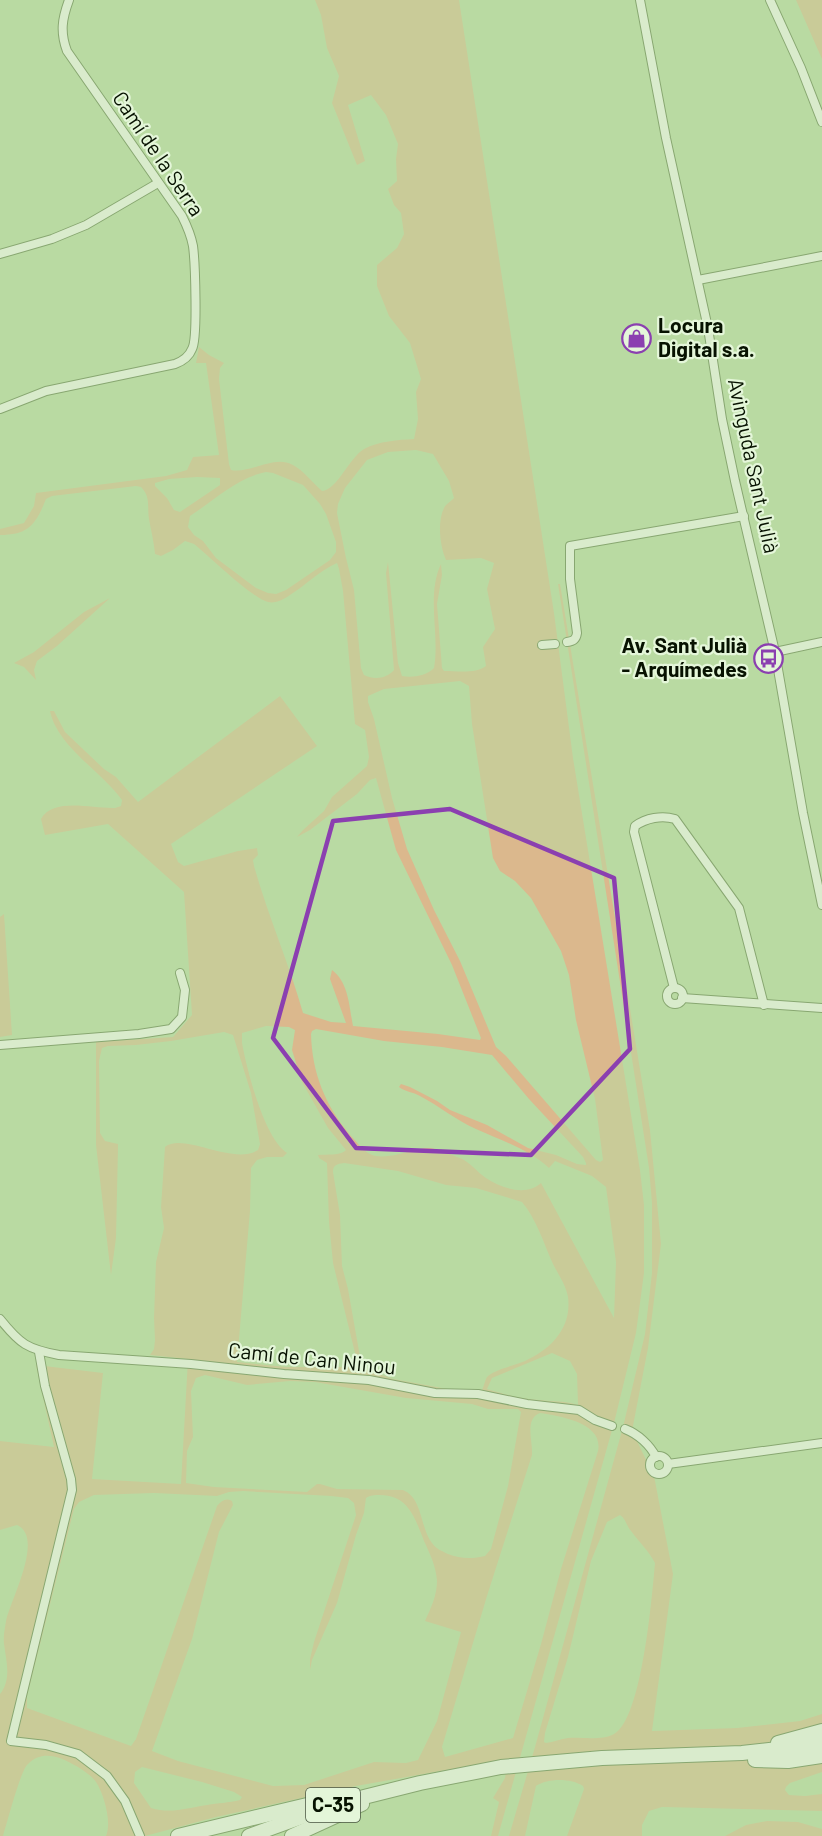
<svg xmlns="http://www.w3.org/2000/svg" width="822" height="1836" font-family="Barlow,sans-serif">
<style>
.green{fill:#dbb88d;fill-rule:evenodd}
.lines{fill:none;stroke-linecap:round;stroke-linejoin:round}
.minor-casing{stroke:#4c6936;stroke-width:10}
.trunk-casing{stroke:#4c6936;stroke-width:16}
.minor{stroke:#fff;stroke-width:8}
.trunk{stroke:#fff;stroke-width:14}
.marked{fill:none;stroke:#8b3fb0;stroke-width:4.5;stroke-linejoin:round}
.labels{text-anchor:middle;stroke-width:4.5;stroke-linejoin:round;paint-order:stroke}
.shield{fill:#e4f6d9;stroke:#495642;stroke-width:1.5}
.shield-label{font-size:20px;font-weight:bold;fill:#071201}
.street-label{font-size:21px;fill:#071201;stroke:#e4f6d9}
.poi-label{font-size:21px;font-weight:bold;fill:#071201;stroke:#e4f6d9;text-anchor:start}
</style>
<rect width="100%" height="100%" fill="#b9daa3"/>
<g class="green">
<path d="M315,0H459L554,613L573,758L640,1170L644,1205V1273L636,1333L614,1423L498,1836H491L499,1802L493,1798L505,1778L508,1759L356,1786L216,1817L145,1836H106C112,1823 104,1794 96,1782C92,1776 84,1771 78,1767C62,1758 43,1748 27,1765C20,1773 7,1823 3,1836H0V1694C12,1679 6,1660 4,1644C3,1636 5,1628 6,1621C10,1601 45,1537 17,1525L0,1530V1441L54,1447L36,1365L103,1373L92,1479L181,1484L188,1359L150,1355L154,1349L155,1340L154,1318L156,1262L164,1228L161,1207L165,1147C183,1132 233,1166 258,1150L260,1144L251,1093L233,1035L224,1032L171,1041L136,1045L108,1046L102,1048L99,1061L100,1133L105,1141L118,1144V1148L116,1238L111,1275L96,1145V1042L173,1037L192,1015L184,892L108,824L45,835L41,819C53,797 93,809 115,808L121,806L122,800C102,772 57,746 50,711H54L65,732L104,769L116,777L138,802L280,696L317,746L171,844L178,862L184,866L238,851L257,848L258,855L253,860L254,866C268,916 289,963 303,1013L331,1022L346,1023L330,979L332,970C349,983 349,1006 353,1026L438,1034L480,1040L481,1038L452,965L396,850L376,778L370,780L357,794L310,830L297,837L303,830L324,811L332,797L367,766L369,757L365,730L355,724L343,591L339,569L337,563C319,571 306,585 290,595C285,599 275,604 268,602C253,599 209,556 194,544L185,541L173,550L161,556L155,554C154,542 151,531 149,519C147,507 151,497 141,487L136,486L52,496L46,499C36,524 29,535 0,535V529L24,523L34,506L36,493L166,476L187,470L193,457L219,455L206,363H196L199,347L209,355L224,363L220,368L219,379L229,464L231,470C251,474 274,454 293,465C304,471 312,482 322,491C337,490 349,458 364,449C379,441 398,440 414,439L418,419L416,392L421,379L410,343L389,316L377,286V265L397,248L404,234L401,213L394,205L388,189L397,181L396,159L398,144L386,115L371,95L348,105L365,161L357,165L332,103L339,76L327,48L321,15ZM416,450L433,454L449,481L454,498C451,501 445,505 444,508C437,522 440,547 446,560L481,558L494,563L487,589L495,629L483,647L486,666C476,674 457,671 444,671L442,668L437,604L442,575L441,564C426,596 440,634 434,668C426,676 412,678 402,676L398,663L388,562L386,573L394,670C386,679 374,680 364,675L361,668L354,590L346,558L337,513L338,504L345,488L367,460L388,452ZM266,472L273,473L303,485L320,504L326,514L336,542V552L330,560L286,590L276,594L268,593L256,588L216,558L203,541L194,535L188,527L190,516C215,500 236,478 266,472ZM197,477L220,478V485L180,512L174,510L167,498L155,486V483L169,479ZM460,681L469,686L472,724L493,858L500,871L515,881L531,898L561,951L569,975L576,1020L595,1099L603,1160L600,1162L596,1160L506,1056L496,1047L460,961L434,910L407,849L392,798L374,719L368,702V696L384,689ZM266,1026L289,1027L295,1030L292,1050L302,1082L328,1128L346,1150C340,1156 327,1154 318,1155L319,1158L327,1163L329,1222L333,1263L357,1361L354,1367H286L237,1362L250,1211L251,1168L257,1160L267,1157H283L287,1153C264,1138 247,1070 242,1043V1033ZM316,1029L384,1041L442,1047L492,1055L529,1099L583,1157L586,1163V1165L577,1164L556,1155L528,1148L487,1125L450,1110L437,1101L410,1087L401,1084L399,1087C406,1092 413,1092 420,1096C439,1106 456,1120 476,1129C502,1141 527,1148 549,1168L555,1161L592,1176L606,1187L616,1262L614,1318L541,1183C526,1197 501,1188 486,1178C477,1172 470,1162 460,1158C451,1155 439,1149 429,1148C413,1148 386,1162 370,1154C363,1151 356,1141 350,1135C325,1105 312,1073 311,1034L312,1031ZM344,1163L398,1171L446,1185L476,1188L522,1202C536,1218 544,1244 553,1264C558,1274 566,1285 568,1297C572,1328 551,1349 525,1361C516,1365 493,1370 487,1377C485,1380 484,1386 482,1390L447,1389L393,1379L362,1368L348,1289L342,1266L340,1215L333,1172C333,1165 337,1164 344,1163ZM552,1353L570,1361L577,1374L578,1405C562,1400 554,1402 539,1400C522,1399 503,1394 487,1389L492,1378ZM205,1375L247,1385L290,1381L315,1382L406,1398L472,1404L488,1409H518L521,1412L508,1486L491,1549L485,1556C473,1559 460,1559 448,1554C442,1551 436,1549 432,1543C420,1528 423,1498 403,1490L337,1489L320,1484H317L307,1492L214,1487L186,1483L187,1451L193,1437L191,1391L196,1378ZM540,1413C560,1416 604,1423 598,1451L561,1569L541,1644L513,1738L445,1757L442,1747L487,1596L532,1455C533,1441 524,1419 540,1413ZM243,1491L331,1496L348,1498L354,1503L356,1515L314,1642L310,1659V1670L312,1660L337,1603L356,1535L364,1513L366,1498C371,1495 374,1495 380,1495C408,1495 415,1518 424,1541C430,1554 436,1566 437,1581C437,1595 431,1608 425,1621L461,1632L437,1721L418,1760L406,1763L374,1762L304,1785L273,1786L178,1761L152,1751L192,1639L219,1532L233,1505L232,1501C226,1498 222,1500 217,1506L136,1739L131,1746L27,1708V1696L74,1509L79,1502L94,1495L154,1493L217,1496L229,1492ZM142,1767L202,1782L234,1792L242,1797L240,1800C228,1803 218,1803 207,1805C187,1808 171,1814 151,1808L134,1783L135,1772Z"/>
<polygon points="796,0 822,0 822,59"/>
<path d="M558,584H560L650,1130L661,1244L648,1348L632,1431L654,1476L673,1574L652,1731L737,1728L800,1721L822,1714V1772L790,1783L786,1787L785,1790L789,1795L805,1796L822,1794V1811L662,1807L649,1811L642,1825V1836H567L584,1789L583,1786C571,1778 548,1778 536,1786L525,1836H509L535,1747L623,1427L645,1334L652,1273V1203L649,1168ZM620,1515C626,1519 626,1525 631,1531C639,1542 649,1551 655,1563C652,1596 642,1719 614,1734C601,1741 582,1737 568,1738C561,1739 553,1742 546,1743L544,1742L545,1733L568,1657L591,1561L607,1522Z"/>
<polygon points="110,598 57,646 37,661 34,670 36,680 24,667 14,663 34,652 84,612"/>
<polygon points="4,914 12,1035 0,1037 0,917"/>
<polygon points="767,1821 798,1822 822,1829 822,1836 725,1836 746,1825"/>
</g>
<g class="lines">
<defs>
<g id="minor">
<polyline points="640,0 666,138 708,328 722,419 735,481 775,652 803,813 822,905"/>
<polyline points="770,0 801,68 822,122"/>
<polyline points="0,254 52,239 86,225 158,183"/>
<polyline points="698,280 822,256"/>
<path d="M0,409L46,391L175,364C183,361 189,357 192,349C198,339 195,261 193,246C191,235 187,226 182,216L67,51C60,32 62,19 69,0"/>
<path d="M567,642C573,641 576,640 577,633L570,579V546L744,516"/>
<polyline points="542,645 555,644"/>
<polyline points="775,652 822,642"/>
<path d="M674,988L634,832L635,826C646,818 662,815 675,819L739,908L764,1005"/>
<circle cx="675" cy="996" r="8"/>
<polyline points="682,998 822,1008"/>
<polyline points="0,1045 139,1034 171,1029 182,1017 185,990 180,973"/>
<path d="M0,1319C20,1344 27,1349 59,1355L191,1364L284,1374L369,1380L435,1393L478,1394L527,1404L579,1410L595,1420L612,1426"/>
<polyline points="39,1352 45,1386 71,1479 72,1490 11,1741 46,1745 78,1754 107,1776 125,1801 140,1836"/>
<path d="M625,1429C638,1434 650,1445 656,1457"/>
<circle cx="659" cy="1465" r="9"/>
<polyline points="668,1464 822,1443"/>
</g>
<g id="trunk">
<polyline points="778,1743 822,1731"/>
<polyline points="755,1760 788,1761 822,1756"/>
<polyline points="178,1836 324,1801"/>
<polyline points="249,1836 340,1803 420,1783 501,1767 602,1758 742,1753 822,1744"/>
<polyline points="292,1836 362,1804"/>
</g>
</defs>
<use href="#minor" class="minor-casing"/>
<use href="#trunk" class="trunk-casing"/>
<use href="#minor" class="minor"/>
<use href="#trunk" class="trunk"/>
</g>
<path d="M0 0H822V1836H0ZM450,809L614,878L630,1049L531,1155L356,1148L273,1038L333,821Z" fill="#b9daa3" fill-opacity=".55" fill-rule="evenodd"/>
<path class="marked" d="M450,809L614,878L630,1049L531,1155L356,1148L273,1038L333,821Z"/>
<defs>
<symbol id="shop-ring" viewBox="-11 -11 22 22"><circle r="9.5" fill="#e4f6d9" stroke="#8b3fb0" stroke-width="1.5"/><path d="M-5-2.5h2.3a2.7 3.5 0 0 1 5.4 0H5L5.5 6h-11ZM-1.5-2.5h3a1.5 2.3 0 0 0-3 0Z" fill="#8b3fb0"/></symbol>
<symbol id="bus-ring" viewBox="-11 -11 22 22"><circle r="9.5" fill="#e4f6d9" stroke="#8b3fb0" stroke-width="1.5"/><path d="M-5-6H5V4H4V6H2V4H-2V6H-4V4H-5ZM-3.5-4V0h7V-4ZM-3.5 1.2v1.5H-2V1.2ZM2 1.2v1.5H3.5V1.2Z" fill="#8b3fb0"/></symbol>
</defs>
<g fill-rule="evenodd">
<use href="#shop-ring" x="620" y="322" width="33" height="33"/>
<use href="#bus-ring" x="752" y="642" width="33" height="33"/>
</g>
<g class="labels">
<rect class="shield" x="306" y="1788" width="54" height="34" rx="4.5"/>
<g class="shield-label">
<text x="333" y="1812">C-35</text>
</g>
<g class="street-label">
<text transform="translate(158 154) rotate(56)" y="7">Camí de la Serra</text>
<text transform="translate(753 466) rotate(78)" y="7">Avinguda Sant Julià</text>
<text transform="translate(312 1359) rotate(6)" y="7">Camí de Can Ninou</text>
</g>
<g class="poi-label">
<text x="658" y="333">Locura<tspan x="658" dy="24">Digital s.a.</tspan></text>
<text x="747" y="653" text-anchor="end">Av. Sant Julià<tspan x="747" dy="24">- Arquímedes</tspan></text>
</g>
</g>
</svg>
